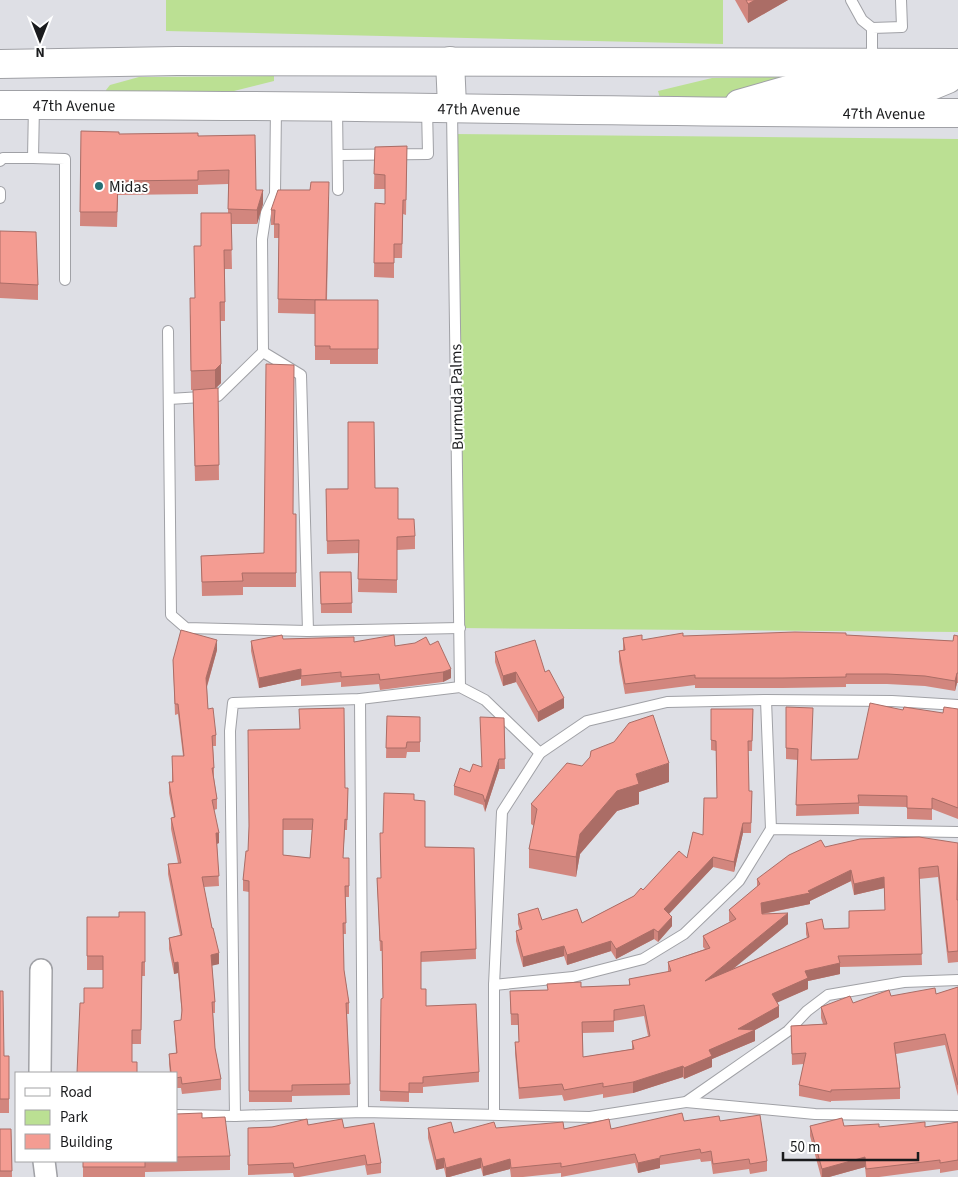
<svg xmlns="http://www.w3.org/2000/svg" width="958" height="1177" font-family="'Source Sans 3',sans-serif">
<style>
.green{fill:#bbe093}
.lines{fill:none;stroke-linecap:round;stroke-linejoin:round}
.service-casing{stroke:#a0a1a6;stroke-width:12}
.minor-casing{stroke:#a0a1a6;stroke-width:24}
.primary-casing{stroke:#a0a1a6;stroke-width:30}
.service{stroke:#fff;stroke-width:10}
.minor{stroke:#fff;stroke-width:21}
.primary{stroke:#fff;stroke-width:28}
.wall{fill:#d2867e;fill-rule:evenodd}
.shaded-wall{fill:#ab6d66}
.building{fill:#f49c92;stroke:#ab6d66;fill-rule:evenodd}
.poi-dot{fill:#256f75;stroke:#fff;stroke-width:2}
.labels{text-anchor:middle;stroke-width:4;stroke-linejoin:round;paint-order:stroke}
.street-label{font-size:16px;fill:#1a1b1d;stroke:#fff}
.poi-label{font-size:16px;fill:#1a1b1d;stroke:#fff;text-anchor:start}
</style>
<rect width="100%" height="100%" fill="#dedfe5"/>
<g class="green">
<polygon points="166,0 723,0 723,44 166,31"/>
<polygon points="274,76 274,81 218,95 107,93 106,90 110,85 139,77"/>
<polygon points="780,77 781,84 726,98 660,98 658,91 712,78"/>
<polygon points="452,134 958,139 958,632 460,628"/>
</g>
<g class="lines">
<defs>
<g id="service">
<polyline points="851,0 862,20 872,28"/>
<polyline points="872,62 872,28 902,27 901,0"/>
<polyline points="34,105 33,158 65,159 65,280"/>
<polyline points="337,107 338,190"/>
<polyline points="452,110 460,687"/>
<polyline points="338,155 428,154 427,108"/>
<polyline points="0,161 3,158 33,158"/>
<polyline points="0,192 0,198"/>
<polyline points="168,331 171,615 186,628 308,631 460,628"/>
<polyline points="263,352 301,375 308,631"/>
<polyline points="169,399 218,396 263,352 262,239 266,213 275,194 276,107"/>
<polyline points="360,699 363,1112"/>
<polyline points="766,700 771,829"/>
<polyline points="494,985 573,977 643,959 684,934 739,881 771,829 958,832"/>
<polyline points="686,1102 815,1114 958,1116"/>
<polyline points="494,1114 494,985 502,812 540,753 587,721 667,702 766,700 892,701 958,705"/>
<polyline points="176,1115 235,1116 363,1112 590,1117 686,1102 788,1031 807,1011 828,995 904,982 958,980"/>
<polyline points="235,1116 230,731 233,703 360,699 460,687 485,700 540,753"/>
</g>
<g id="minor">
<polyline points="40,1073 41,970"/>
<polyline points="44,1161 46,1177"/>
</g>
<g id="primary">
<polyline points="450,61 452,106"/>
<polyline points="0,64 177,61 958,63"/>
<polyline points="739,104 802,86 931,86 948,79 958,66"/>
<path id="s1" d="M0,105C319,104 639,113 958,113"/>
</g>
</defs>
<use href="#service" class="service-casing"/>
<use href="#minor" class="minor-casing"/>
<use href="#primary" class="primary-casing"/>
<use href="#service" class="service"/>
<use href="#minor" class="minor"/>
<use href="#primary" class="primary"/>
</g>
<g class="wall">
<polygon points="735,0 788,0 748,23"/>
<polygon points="81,131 119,134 198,136 263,204 257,224 231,224 232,269 225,269 225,321 220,321 221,383 216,388 218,388 219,480 195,481 193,390 191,390 190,317 195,298 201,246 228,213 228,184 198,185 198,194 118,195 117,227 80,226"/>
<polygon points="407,146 406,215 403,214 402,258 394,258 394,278 374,277 375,203 385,204 385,189 374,189 375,147"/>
<polygon points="329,197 327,300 378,300 378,364 330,364 330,360 315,360 315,314 278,313 279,238 274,238 274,225 271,225 271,210"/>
<polygon points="0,231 38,285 38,300 0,298"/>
<polygon points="375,488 398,519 415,536 415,549 397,550 397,593 358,592 359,553 327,554 326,489"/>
<polygon points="293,514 296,514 296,587 243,587 243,595 202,596 201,556 264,553"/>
<polygon points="320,572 351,572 352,613 321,613"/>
<polygon points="846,635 953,641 958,636 958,683 957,683 955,691 925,686 887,684 846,684 846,687 783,688 695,688 695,685 625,694 619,661 619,651 623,650 623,638 642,640 683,636"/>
<polygon points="283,639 354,642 395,646 430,645 451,678 443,682 380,690 379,684 341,687 341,682 301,686 301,679 259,688 251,651 251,641"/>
<polygon points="217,650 207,687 208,709 216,735 216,746 213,746 214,768 214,778 217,799 217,809 214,810 219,843 217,844 219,886 204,887 219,964 212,965 215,1002 215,1013 213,1013 215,1048 221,1079 221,1090 182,1094 181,1088 176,1088 176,1073 170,1073 169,1064 169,1054 176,1053 174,1021 181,1020 182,1015 178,973 174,974 169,949 169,938 180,935 168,874 168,864 178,863 171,829 171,818 174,818 169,793 169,782 172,782 172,756 183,756 178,714 175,715 173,660"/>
<polygon points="495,652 545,672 564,708 538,722 516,682 503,686 495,662"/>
<polygon points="786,707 812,760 858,759 903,710 943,713 958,709 958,819 932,809 932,820 907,819 907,807 859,806 859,814 796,816 798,760 786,759"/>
<polygon points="711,709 753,709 752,751 748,751 749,791 752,791 751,833 743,833 734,872 713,867 669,914 672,926 658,942 654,939 616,959 611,951 567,965 564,956 523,967 516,941 516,931 520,930 518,924 518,914 542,920 582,923 634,896 643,890 687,858 703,835 717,798 716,751 711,750"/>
<polygon points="387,716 420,717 420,752 407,752 406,758 386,758"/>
<polygon points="504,718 505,769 499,769 485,812 483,805 454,795 454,786 470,772 482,767"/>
<path d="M300,729L345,788H348L347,830H345L343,858H349V897H345L346,934H343L344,970L349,1003V1014H347L350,1095L292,1096V1102H249V892L243,891V880L248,851ZM283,830H312L310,858L283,855Z"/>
<polygon points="669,782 639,792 639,804 617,811 580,854 576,877 529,868 529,849 534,826 531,824 531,804"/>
<polygon points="414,800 425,847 474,848 476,959 421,962 421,989 426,1006 479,1072 479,1082 423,1087 423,1093 409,1093 409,1102 380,1101 381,999 383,998 382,951 380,951 377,878 381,878 383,833"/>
<path d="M958,843V962L948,963L938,877L919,879L922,965L840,967V974L808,981V989L777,1002L779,1017L755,1030V1041L712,1059V1067L684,1079L683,1077L633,1093L603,1098V1094L564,1101L562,1095L519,1099L515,1053V1042H519L518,1025H511L510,991L547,990L581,987L629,985V979L668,972V962L705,949L703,947V936L730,922L729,921V910L757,887V879L825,847ZM851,881L854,895L884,888L885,910L849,911V928L824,929L806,923V934L807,938L732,969L788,924L763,914L810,904V901ZM644,1016L648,1036L632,1041V1049L583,1057V1033L614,1032V1021Z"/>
<polygon points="145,912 145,976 142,976 141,1044 132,1044 132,1062 137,1073 84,1003 103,988 103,970 87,970 87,917 119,917"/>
<polygon points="958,987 958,1096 945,1045 896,1054 900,1088 900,1099 831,1101 831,1102 799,1096 799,1085 804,1064 792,1065 791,1026 823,1024 821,1018 821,1007 853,1003 891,996 936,994"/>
<polygon points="0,991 4,1056 9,1056 9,1113 0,1113"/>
<polygon points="176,1114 202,1118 230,1156 230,1170 145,1172 145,1177 83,1177 83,1161 176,1161"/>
<polygon points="684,1121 767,1161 767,1171 750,1174 749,1169 713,1174 711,1161 701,1162 700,1159 660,1165 660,1168 638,1173 635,1163 561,1177 561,1173 523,1177 511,1177 510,1169 483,1176 481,1168 449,1177 446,1177 444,1168 436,1170 428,1138 428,1128 454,1133 496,1128 611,1129"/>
<polygon points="958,1122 958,1170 940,1173 940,1169 879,1177 866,1177 865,1167 829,1177 821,1177 810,1136 810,1126 844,1126 879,1127 925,1127"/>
<polygon points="308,1125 344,1128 381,1163 381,1173 367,1175 365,1165 299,1177 294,1177 293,1173 248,1175 248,1128"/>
<polygon points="0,1129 11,1129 12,1177 0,1177"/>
</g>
<g class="shaded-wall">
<polygon points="755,0 788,0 748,23 748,4"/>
<polygon points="263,190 263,204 257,224 257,210"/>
<polygon points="221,364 221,383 215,389 215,370"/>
<polygon points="217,640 217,650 206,689 206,678"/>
<polygon points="301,669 301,679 259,688 259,678"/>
<polygon points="451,669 451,678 443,682 443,672"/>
<polygon points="516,672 516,682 503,686 503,676"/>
<polygon points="957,673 957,683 955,691 955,681"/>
<polygon points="564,698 564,708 538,722 538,712"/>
<polygon points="499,759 499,769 485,812 485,802"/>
<polygon points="669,763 669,782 639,792 639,804 617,811 580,854 576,877 576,857 580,834 617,791 636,774"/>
<polygon points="743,823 743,833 734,872 734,862"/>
<polygon points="216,833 219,833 219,843 216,844"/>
<polygon points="713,857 713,867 664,919 664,909"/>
<polygon points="851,870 851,881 810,901 810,904 761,914 761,903 808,891"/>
<polygon points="884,877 884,888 854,895 854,884"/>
<polygon points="788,913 788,924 705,992 705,981"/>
<polygon points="672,917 672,926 658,942 658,932"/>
<polygon points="654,929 654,939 616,959 616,949"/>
<polygon points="611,941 611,951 567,965 567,955"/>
<polygon points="564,946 564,956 523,967 523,957"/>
<polygon points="219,953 219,964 211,966 211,955"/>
<polygon points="178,962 178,973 174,974 174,963"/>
<polygon points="840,963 840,974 808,981 808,989 772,1005 772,994 805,971"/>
<polygon points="779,1006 779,1017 755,1030 755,1041 712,1059 712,1067 684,1079 684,1068 738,1029"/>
<polygon points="683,1066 683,1077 633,1093 633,1082"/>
<polygon points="865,1157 865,1167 829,1177 822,1177 822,1169"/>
<polygon points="444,1158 444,1168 436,1170 436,1160"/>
<polygon points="481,1158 481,1168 449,1177 446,1177 446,1168"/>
<polygon points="660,1158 660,1168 638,1173 638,1163"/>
<polygon points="510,1159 510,1169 483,1176 483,1167"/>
</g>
<g class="building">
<polygon points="746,0 755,0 748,4"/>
<polygon points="81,131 119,132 119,134 198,133 198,136 255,135 256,190 263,190 257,210 228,209 229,170 198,171 198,180 118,181 117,212 80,212"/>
<polygon points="407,146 406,200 403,200 402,244 394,244 394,263 374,263 375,203 385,204 385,175 374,174 375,147"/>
<polygon points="311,182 329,182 326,300 278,299 279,224 274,224 275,210 271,210 278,190 310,190"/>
<polygon points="201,213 231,213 232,250 224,250 225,302 220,302 221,364 215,370 191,371 190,298 195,298 194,246 201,246"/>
<polygon points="0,231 36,232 38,285 0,283"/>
<polygon points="315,300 378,300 378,349 330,349 330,346 315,346"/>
<polygon points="266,364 294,365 293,514 296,514 296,573 242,573 243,581 202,582 201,556 264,553"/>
<polygon points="218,388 219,465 195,466 193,390"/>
<polygon points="348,422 374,422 375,488 398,488 398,519 414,519 415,536 397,537 397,580 358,579 359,540 327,541 326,489 348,489"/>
<polygon points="320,572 351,572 352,603 321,604"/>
<polygon points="181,630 217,640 206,678 208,709 213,708 216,735 212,736 214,768 212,768 217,799 212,800 219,833 216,833 219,876 202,877 212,928 213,928 219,953 211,955 215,1002 212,1002 215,1048 221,1079 182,1084 181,1077 176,1078 176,1073 171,1073 169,1054 177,1053 174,1021 181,1020 182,1010 178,962 174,963 169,938 182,935 168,864 181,863 171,818 175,817 169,782 173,782 172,756 184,756 178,704 175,704 173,660"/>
<polygon points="795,632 846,633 846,635 953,641 954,635 958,636 958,673 957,673 955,681 925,676 887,674 846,674 846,677 783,678 695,678 695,675 625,684 619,651 625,650 623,638 642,635 642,640 683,633 683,636"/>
<polygon points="282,635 283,639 354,637 354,642 394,635 395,646 415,643 426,637 430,645 438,641 451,669 443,672 380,680 379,674 341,677 341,672 301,676 301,669 259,678 251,641"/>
<polygon points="535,640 545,672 549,670 564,698 538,712 516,672 503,676 495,652"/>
<polygon points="870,703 903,710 904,707 943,713 944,707 958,709 958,808 932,798 932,809 907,808 907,796 858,795 859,803 796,805 798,749 786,748 786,707 813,708 811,760 858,759"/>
<path d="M344,708L345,788H348L347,820L345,819L343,858H349V886H345L346,923H343L344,970L349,1003H346L350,1084L292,1085V1091H249V881L243,880L246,851H248L249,826L248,730L300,729L299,709ZM283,819H313L310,858L283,855Z"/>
<polygon points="711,709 753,709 752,741 748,741 749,791 752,791 751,823 743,823 734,862 713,857 664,909 672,917 658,932 654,929 616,949 611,941 567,955 564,946 523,957 516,931 522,929 518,914 538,908 542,920 577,909 582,923 634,896 641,888 643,890 679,851 687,858 693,832 703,835 704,798 717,798 716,741 711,740"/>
<polygon points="653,715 669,763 636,774 639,784 617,791 580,834 576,857 529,849 537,809 531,804 567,763 582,766 590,757 591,751 614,742 629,723"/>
<polygon points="387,716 420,717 420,742 407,742 406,748 386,748"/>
<polygon points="480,717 504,718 505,759 499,759 485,802 483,795 454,786 460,768 470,772 473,764 482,767"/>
<polygon points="384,793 414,794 414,800 425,801 425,847 474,848 476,949 421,952 421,989 426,989 426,1006 476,1004 479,1072 423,1077 423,1083 409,1083 409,1092 380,1091 381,999 383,998 382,941 380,941 377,878 381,878 380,833 383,833"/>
<path d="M919,837L958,843L957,900H958V951L948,952L938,866L919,868L922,954L838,956L840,963L805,971L808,978L772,994L779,1006L738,1029L755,1030L709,1050L712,1056L684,1068L683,1066L633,1082L603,1087V1083L564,1090L562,1084L519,1088L515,1042H519L518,1014H511L510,991L548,990L547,984L581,982V987L630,985L629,979L671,971L668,962L710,948L703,936L736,919L729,910L760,884L757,879L789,855L821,840L825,847L860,839ZM851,870L854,884L884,877L885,910L849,911V928L824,929L822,919L806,923L809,937L705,981L788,913L762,914L761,903L810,893L808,891ZM644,1005L650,1036L632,1041L634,1049L583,1057L582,1022L614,1021V1010Z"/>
<polygon points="119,912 145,912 145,962 142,962 141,1030 132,1030 132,1062 137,1062 137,1073 77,1073 80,1003 84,1003 84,988 103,988 103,956 87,956 87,917 119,917"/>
<polygon points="958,987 958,1085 945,1034 894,1043 900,1088 831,1090 831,1092 799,1085 806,1053 792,1054 791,1026 827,1024 821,1007 850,996 853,1003 889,990 891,996 935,988 936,994"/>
<polygon points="0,991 3,991 4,1056 9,1056 9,1099 0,1099"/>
<polygon points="202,1113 202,1118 225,1117 230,1156 176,1157 176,1114"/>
<polygon points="682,1113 684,1121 719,1116 720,1121 760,1115 767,1161 750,1164 749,1159 713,1164 711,1151 701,1153 700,1149 660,1156 660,1158 638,1163 635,1154 561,1167 561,1163 511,1168 510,1159 483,1167 481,1158 446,1168 444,1158 436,1160 428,1128 451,1122 454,1133 494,1122 496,1128 563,1122 564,1129 609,1119 611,1129"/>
<polygon points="842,1118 844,1126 879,1124 879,1127 925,1122 925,1127 958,1122 958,1160 940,1163 940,1160 866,1169 865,1157 822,1169 810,1126"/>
<polygon points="307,1119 308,1125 342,1119 344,1128 374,1123 381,1163 367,1165 365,1155 294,1168 293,1163 248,1165 248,1128 272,1127"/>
<polygon points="0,1129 11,1129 12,1171 0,1171"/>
<rect x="83" y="1161" width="62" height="6"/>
</g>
<circle class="poi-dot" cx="99" cy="186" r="5"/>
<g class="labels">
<g class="street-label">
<text dy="6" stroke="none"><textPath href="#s1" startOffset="74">47th Avenue</textPath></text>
<text dy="6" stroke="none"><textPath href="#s1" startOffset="479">47th Avenue</textPath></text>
<text dy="6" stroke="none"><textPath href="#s1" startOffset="884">47th Avenue</textPath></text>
<text transform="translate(456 397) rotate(-91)" y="6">Burmuda Palms</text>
</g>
<g class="poi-label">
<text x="109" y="192">Midas</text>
</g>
</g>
<rect x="15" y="1072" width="162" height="90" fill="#ffffff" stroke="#a3a4a5"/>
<rect x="25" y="1088" width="25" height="8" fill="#ffffff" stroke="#a3a4a5"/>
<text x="60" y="1097" font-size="15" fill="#1a1b1d">Road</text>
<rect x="25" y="1110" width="25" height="15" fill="#bbe093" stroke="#a3a4a5"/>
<text x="60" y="1122" font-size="15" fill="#1a1b1d">Park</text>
<rect x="25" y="1134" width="25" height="15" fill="#f49c92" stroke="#a3a4a5"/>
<text x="60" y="1147" font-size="15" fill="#1a1b1d">Building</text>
<g transform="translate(40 40) rotate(180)" stroke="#ffffff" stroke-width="4" paint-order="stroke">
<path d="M0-4L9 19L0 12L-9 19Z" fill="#1a1b1d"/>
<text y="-8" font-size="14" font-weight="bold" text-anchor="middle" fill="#1a1b1d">N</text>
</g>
<path d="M783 1152v8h135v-8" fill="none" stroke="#1a1b1d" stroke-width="2.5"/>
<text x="790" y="1152" font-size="15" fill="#1a1b1d" stroke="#ffffff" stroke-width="4" paint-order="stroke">50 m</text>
</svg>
